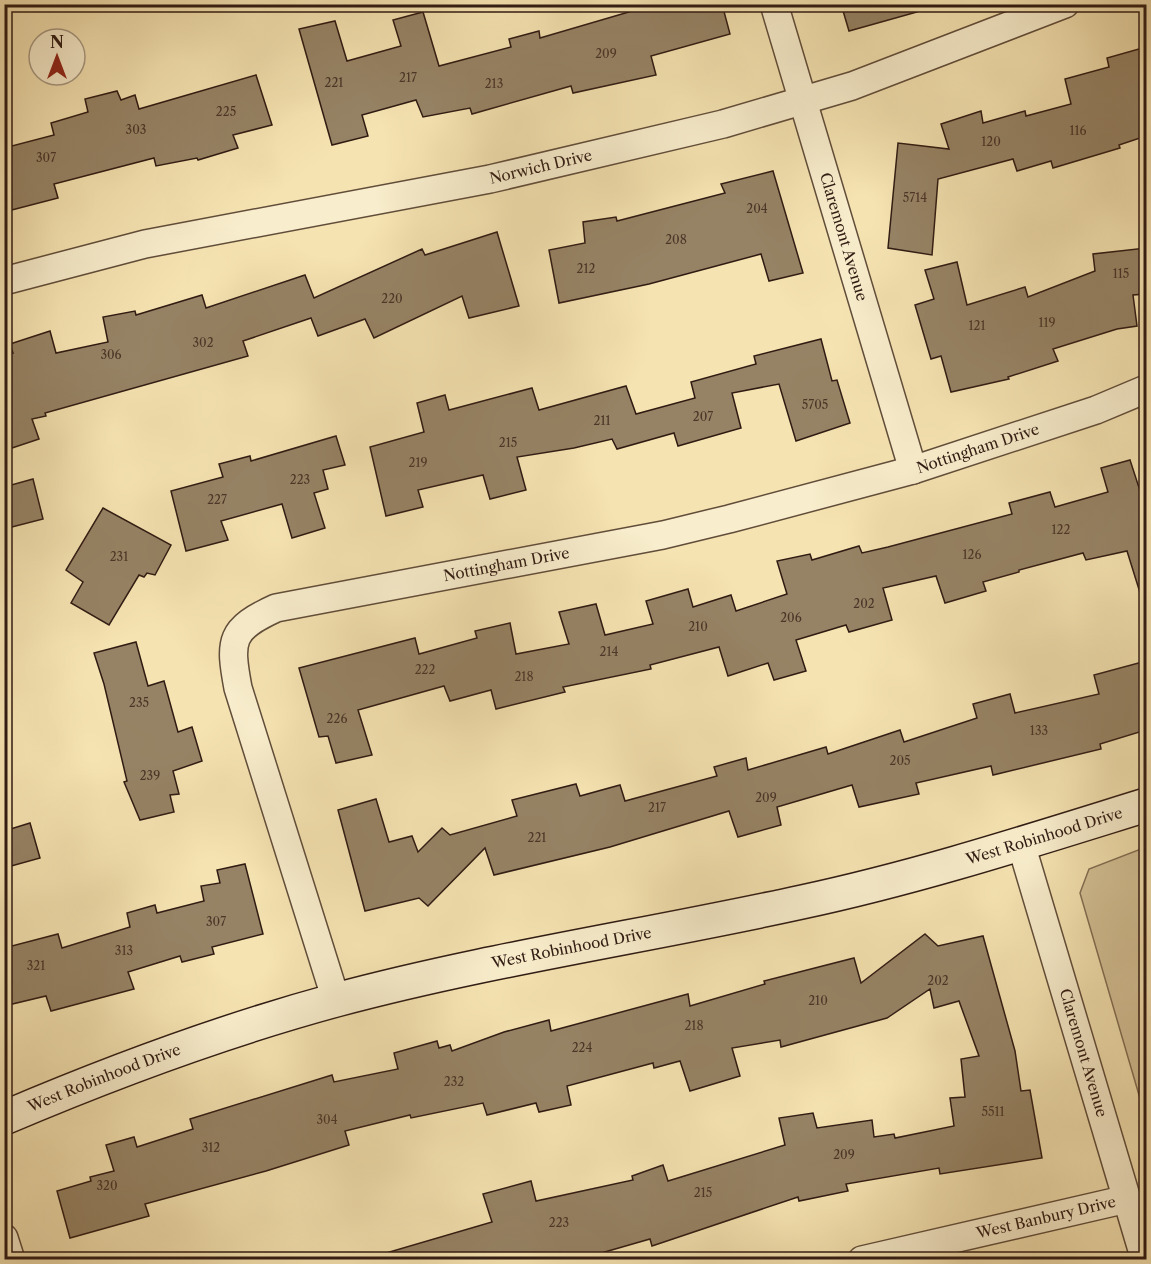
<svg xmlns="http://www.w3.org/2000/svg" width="1151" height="1264" font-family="'Libre Caslon Text',serif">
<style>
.green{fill:#d4c196;stroke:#826e54;stroke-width:1.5}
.building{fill:#968365;stroke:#301b13;stroke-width:1.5}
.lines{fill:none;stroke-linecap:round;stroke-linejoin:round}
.street-casing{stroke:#614d3a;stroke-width:30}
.secondary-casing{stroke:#301b13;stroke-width:36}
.street{stroke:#f8edcc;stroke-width:27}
.secondary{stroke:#f8edcc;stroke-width:33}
.labels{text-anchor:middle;stroke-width:6;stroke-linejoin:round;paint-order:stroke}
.number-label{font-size:12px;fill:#4a3528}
.street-label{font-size:15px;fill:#301b13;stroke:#f8edcc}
</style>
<rect width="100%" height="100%" fill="#f5e3b1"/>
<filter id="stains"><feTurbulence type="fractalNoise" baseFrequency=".00333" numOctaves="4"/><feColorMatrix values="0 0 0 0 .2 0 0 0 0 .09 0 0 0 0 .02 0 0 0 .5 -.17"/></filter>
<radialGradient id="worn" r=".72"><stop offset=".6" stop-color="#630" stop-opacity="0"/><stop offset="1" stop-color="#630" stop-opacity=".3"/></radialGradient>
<polygon class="green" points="1146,847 1146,1119 1080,893 1089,869"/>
<g class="building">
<polygon points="656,4 722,4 730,34 651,56 656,75 573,93 571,86 472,114 470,108 423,117 416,100 362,115 368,136 332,145 299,29 335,21 347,61 401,46 393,20 423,12 439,66 511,47 509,39 539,31 540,38"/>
<polygon points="841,4 916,4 917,12 849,31"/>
<polygon points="1146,47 1146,136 1119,145 1120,148 1053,168 1051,161 1017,171 1013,159 938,179 932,255 888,248 898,143 949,149 941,124 981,111 983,123 1025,111 1026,116 1071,104 1065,79 1109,67 1107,58"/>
<polygon points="256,75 272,125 233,135 238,148 198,160 197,158 156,166 154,158 54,184 58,198 4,212 4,148 54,135 51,123 88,112 85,99 117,91 121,100 135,95 139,109"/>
<polygon points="773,171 803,273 769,281 761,254 649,284 559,303 549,250 585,243 583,222 616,217 617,221 725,193 721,184"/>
<polygon points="497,232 519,306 469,318 462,296 374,338 365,319 318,336 311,318 243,341 248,356 45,413 46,416 32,419 39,439 12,448 4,418 4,354 13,353 10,344 50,331 56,353 108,342 103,317 135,311 136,315 202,295 206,308 305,275 314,298 422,249 425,255"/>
<polygon points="1146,248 1146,294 1133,295 1137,326 1117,329 1053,349 1058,361 1008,377 1009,379 951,392 941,356 931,359 915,305 934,299 925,270 957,262 967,305 1025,287 1028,297 1095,271 1093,254"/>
<polygon points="821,339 832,381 837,380 850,423 796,441 779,384 732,393 741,428 678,446 674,433 617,449 612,439 574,448 517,457 526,490 490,499 483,475 418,490 423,507 386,516 370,447 424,432 417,403 445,395 449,410 532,388 539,410 626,386 636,414 695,398 691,382 756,364 754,356"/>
<polygon points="336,436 345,465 323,470 328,489 314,493 325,528 292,538 282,504 221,521 228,540 186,551 171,491 223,477 219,464 250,456 251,461"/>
<polygon points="1130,460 1146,509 1146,595 1141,596 1127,551 1086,560 1083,553 1019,570 1019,572 983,582 986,591 945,603 936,576 883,588 892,620 849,632 846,625 796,640 806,671 774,680 768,663 728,676 719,647 650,665 651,669 563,687 565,692 496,709 491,690 450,701 444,686 358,710 372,755 336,763 328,736 319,737 299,668 415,638 419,654 477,638 475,631 510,623 516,654 569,644 559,612 596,604 605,635 653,624 646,601 688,589 693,607 731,595 736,611 787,594 777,561 810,554 812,560 859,546 862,553 888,547 1012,514 1009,503 1050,492 1055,507 1108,492 1101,468"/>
<polygon points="33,479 43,519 4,529 4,487"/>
<polygon points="103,508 171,545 155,575 147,573 144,577 139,575 109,625 71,603 83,582 66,570"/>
<polygon points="136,642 148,686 164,681 178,732 192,727 202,761 173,771 179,794 170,795 174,812 140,820 124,782 127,781 104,684 94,653"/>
<polygon points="1146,661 1146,730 1100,744 1101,749 993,775 991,766 916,783 919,794 859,807 852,785 777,807 781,825 738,837 729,811 610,847 494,875 485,848 428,906 419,898 365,911 338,810 376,799 389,842 412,836 418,852 442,828 450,835 517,816 512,800 576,784 580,796 620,785 625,801 717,776 714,767 746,758 748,770 826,747 828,754 900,730 904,742 977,718 973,704 1010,694 1015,713 1099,694 1094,675"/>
<polygon points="30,823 40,858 4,868 4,831"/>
<polygon points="245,864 263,934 212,947 214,954 182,962 180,956 128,972 134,989 51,1011 46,996 4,1006 4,948 58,934 62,948 130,927 127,913 155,905 157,913 204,901 201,886 220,883 217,870"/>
<polygon points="925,934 938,946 983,936 1015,1051 1021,1091 1030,1090 1042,1158 940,1174 939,1168 846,1184 848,1191 799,1201 798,1197 652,1246 650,1239 577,1260 387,1260 386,1253 492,1222 483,1194 531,1181 536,1201 633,1180 632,1176 663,1165 668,1181 785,1145 779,1118 813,1113 817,1128 872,1120 874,1137 894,1134 895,1138 954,1126 950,1098 965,1097 961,1059 979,1056 959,1001 934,1008 930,989 887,1018 781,1047 780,1040 732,1048 740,1076 690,1091 680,1061 654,1068 653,1063 567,1086 571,1105 539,1112 536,1103 487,1115 483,1103 411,1118 410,1115 345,1131 349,1145 266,1171 145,1204 149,1216 70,1238 57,1191 91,1181 90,1177 114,1171 106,1145 134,1137 137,1147 193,1129 190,1119 332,1075 334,1082 398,1069 394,1053 437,1041 439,1048 450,1045 452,1051 504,1032 549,1020 551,1031 688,994 690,1006 765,984 764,981 854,958 861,983"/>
</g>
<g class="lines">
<defs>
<g id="street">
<path id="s1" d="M774,4L913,470"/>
<path id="s2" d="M4,281L145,244L490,179L723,124L852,86L1065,4"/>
<path id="s3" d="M1021,844L1145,1260"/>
<path id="s4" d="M336,1000L238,688C229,640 230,629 276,608L663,535L729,519L913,470L1096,410L1146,389"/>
<polyline points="4,1238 11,1260"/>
<path id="s5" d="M862,1260L1127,1199"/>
</g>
<g id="secondary">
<path id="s6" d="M4,1118C112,1072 222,1031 336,1000C489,959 647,936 802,902C919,877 1033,840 1146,805"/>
</g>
</defs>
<use href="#street" class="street-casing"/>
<use href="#secondary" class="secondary-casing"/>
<use href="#street" class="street"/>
<use href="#secondary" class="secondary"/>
</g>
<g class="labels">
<g class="number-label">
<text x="606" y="58">209</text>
<text x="408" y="82">217</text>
<text x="334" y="87">221</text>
<text x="494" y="88">213</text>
<text x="226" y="116">225</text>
<text x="136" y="134">303</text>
<text x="1078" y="135">116</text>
<text x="991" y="146">120</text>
<text x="46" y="162">307</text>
<text x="915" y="202">5714</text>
<text x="757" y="213">204</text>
<text x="676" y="244">208</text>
<text x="586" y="273">212</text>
<text x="1121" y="278">115</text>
<text x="392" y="303">220</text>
<text x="1047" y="327">119</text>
<text x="977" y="330">121</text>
<text x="203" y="347">302</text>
<text x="111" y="359">306</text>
<text x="815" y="409">5705</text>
<text x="703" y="421">207</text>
<text x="602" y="425">211</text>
<text x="508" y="447">215</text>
<text x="418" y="467">219</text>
<text x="300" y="484">223</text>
<text x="217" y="504">227</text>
<text x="1061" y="534">122</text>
<text x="972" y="559">126</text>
<text x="119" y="561">231</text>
<text x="864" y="608">202</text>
<text x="791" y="622">206</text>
<text x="698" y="631">210</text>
<text x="609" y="656">214</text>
<text x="425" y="674">222</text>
<text x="524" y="681">218</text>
<text x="139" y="707">235</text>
<text x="337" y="723">226</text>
<text x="1039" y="735">133</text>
<text x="900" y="765">205</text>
<text x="150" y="780">239</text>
<text x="766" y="802">209</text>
<text x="657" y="812">217</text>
<text x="537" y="842">221</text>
<text x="216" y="926">307</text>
<text x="124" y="955">313</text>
<text x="36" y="970">321</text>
<text x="938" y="985">202</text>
<text x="818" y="1005">210</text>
<text x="694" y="1030">218</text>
<text x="582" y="1052">224</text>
<text x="454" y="1086">232</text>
<text x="993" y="1116">5511</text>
<text x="327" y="1124">304</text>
<text x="211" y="1152">312</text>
<text x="844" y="1159">209</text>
<text x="107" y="1190">320</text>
<text x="703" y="1197">215</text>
<text x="559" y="1227">223</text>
</g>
<g class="street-label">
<text dy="5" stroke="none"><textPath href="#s2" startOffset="549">Norwich Drive</textPath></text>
<text dy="5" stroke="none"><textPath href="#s1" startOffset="243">Claremont Avenue</textPath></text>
<text dy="5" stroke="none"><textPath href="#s4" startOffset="1149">Nottingham Drive</textPath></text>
<text dy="5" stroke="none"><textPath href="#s4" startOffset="663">Nottingham Drive</textPath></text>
<text dy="5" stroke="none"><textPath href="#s6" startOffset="1080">West Robinhood Drive</textPath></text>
<text dy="5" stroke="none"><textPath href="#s6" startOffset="594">West Robinhood Drive</textPath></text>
<text dy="5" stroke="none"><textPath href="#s3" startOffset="218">Claremont Avenue</textPath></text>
<text dy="5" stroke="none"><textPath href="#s6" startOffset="108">West Robinhood Drive</textPath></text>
<text dy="5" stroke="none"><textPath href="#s5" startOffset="189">West Banbury Drive</textPath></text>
</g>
</g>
<rect width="1151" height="1264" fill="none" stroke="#f5e3b1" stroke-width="24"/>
<rect x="6" y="6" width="1139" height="1252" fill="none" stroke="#301b13" stroke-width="3"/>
<rect x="12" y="12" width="1127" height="1240" fill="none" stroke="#301b13" stroke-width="1.5"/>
<g transform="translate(57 57)"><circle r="28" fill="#f8edcc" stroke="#a89982" stroke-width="1.5"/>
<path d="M0-4.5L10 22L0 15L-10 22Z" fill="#8f2418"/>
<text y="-9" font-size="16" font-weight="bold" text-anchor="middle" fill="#301b13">N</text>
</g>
<rect width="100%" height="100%" filter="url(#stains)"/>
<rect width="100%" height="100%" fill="url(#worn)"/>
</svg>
